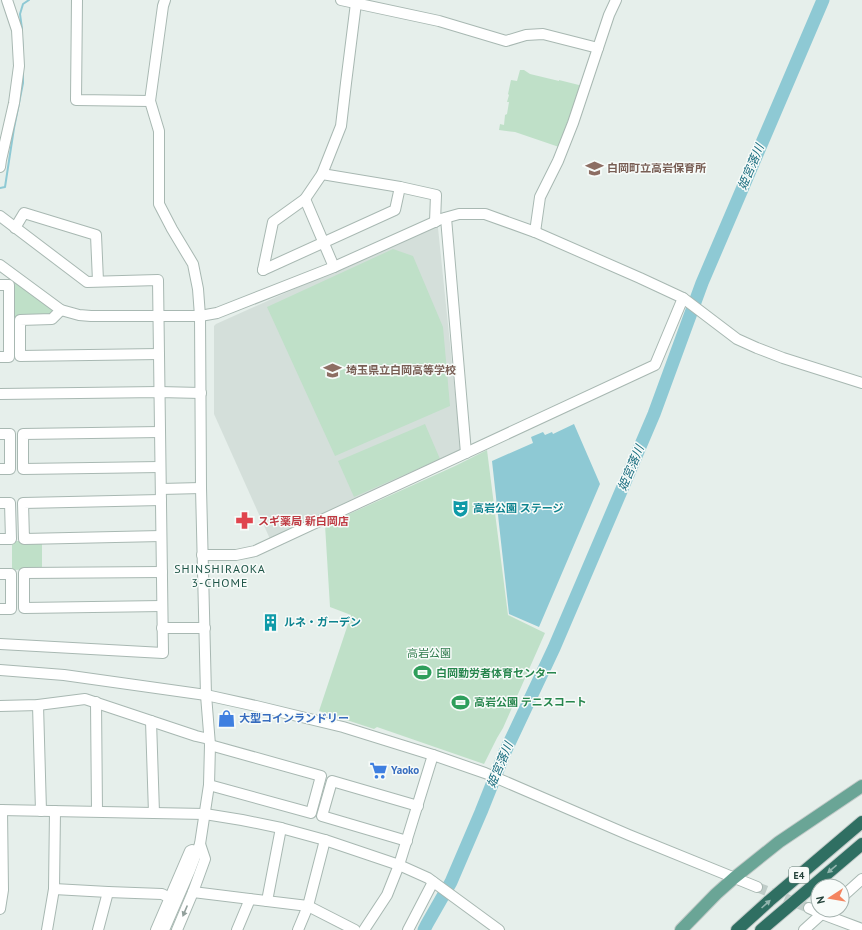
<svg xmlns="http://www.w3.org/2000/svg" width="862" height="930" font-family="'PT Sans','Noto Sans JP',sans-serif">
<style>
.built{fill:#d4dfda}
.green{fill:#bfe0c8}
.water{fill:#8ec9d4}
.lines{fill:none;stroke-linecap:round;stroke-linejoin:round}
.stream{stroke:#8ec9d4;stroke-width:2}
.river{stroke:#8ec9d4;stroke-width:13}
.minor-tunnel{stroke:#bfccc8;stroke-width:10;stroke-dasharray:10 5;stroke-linecap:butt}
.minor-casing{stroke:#a8b8b2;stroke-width:12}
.major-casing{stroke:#c2cac8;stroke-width:14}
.highway-casing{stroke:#c2cac8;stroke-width:14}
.minor{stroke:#fff;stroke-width:10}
.major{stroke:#6aa596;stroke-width:12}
.highway{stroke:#2f6f62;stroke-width:12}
.oneway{fill:#93b5ae}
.oneway2{fill:#92a09c}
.labels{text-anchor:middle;stroke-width:3;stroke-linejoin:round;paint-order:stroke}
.shield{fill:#f7fbf9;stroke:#637a73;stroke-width:1}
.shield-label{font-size:10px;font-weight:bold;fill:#24423a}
.education-label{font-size:11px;font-weight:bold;fill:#785e54;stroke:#f7fbf9;text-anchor:start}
.culture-label{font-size:11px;font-weight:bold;fill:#0d838f;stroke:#f7fbf9;text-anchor:start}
.health-label{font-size:11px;font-weight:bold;fill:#be3a42;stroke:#f7fbf9;text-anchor:start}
.park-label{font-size:11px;fill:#2d7a4b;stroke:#f7fbf9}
.leisure-label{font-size:11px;font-weight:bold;fill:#27864d;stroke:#f7fbf9;text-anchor:start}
.shop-label{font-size:11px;font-weight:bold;fill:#366cbe;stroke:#f7fbf9;text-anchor:start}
.water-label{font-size:12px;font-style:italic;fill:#1c6f80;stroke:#f7fbf9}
.neighbourhood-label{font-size:12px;letter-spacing:1px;fill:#1f5548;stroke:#f7fbf9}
</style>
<rect width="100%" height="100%" fill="#e6efeb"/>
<polygon class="built" points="435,226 438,228 461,450 270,539 214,414 214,326 216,324"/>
<g class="green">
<polygon points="520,70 524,70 530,74 559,81 559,80 583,86 559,147 515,132 499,130 500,124 504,125 505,115 507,114 509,102 507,102 509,95 508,94 511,80 517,81"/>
<polygon points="393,249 413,256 443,327 450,406 335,456 267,307"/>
<polygon points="11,278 53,310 48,317 13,318"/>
<polygon points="425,424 440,459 354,497 338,461"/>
<polygon points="487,450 508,615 545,633 503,728 497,738 484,764 377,727 374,729 319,711 351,615 330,607 325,525 455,466"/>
<polygon points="12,541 42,541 42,569 12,570"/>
</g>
<polygon class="water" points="574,424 600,484 539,627 509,614 492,461 533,443 531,437 543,432 545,435 552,432 553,434"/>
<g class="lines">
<g class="stream">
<polyline points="22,29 20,14 23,4 29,0"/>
<polyline points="22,38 23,53"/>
<polyline points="0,188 5,187 14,128 23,83 23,70"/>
</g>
<polyline class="river" points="424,930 427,924 451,882 481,812 505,752 554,648 584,578 654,414 702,283 823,0"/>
<polyline class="minor-tunnel" points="757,887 809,908"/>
<defs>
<g id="minor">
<polyline points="77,0 76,100 150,101"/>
<polyline points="341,0 439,21 506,41 526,35 543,34 598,48"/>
<polyline points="0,167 1,160 14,103 19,66 17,30 7,0"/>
<polyline points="322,174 400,187 436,195 435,222"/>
<polyline points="305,199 334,267"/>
<polyline points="0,216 87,282 158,280 163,653 0,644"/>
<polyline points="446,218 466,453"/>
<polyline points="15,228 24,213 96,235 98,281"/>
<polyline points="535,232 540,197 558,161 573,123 609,15 616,0"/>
<polyline points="0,265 61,310 79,315 91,316 200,316 217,313 334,267 441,219 459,214 485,214 535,232 640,278 683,298 737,339 757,348 783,358 862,383"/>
<polyline points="263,270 273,222 305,199 322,174 341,126 346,83 356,3"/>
<polyline points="263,270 395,210 400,187"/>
<polyline points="0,285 9,285 9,357 0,357"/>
<polyline points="61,310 52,319 20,320 20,356 159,354"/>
<polyline points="0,394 159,392 201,393"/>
<polyline points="160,432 23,434 23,469 160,467"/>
<polyline points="0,434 10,434 10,469 0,469"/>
<polyline points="161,489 201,488"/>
<polyline points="161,500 23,503 24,539 161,536"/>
<polyline points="0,503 10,503 11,539 0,539"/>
<polyline points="202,555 236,555 255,551 655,365 683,298"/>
<polyline points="162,572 24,573 24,608 162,606"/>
<polyline points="0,574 11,574 11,609 0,609"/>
<polyline points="162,628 205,628"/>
<polyline points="0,670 64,675 206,695 256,706 343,727 433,755 485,773 629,835 757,887"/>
<polyline points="96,702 97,811"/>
<polyline points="38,705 41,811"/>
<polyline points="0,706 38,705 85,699 196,736 209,739"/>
<polyline points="151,721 154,813"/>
<polyline points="209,785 311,813 321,776 210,745"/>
<polyline points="0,810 205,814 242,820 281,828 325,840 399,865 428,878 499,930"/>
<polyline points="407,841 322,816 332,781 418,806"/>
<polyline points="54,889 108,892 162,894 170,898"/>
<polyline points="193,892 308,906 355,930"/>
<polyline points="842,897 862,879"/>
<polyline points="267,901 281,828"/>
<polyline points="809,908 822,914 862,929"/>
<polyline points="0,909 3,890 2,810"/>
<polyline points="47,930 54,889 55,811"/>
<polyline points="98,930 108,892"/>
<polyline points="156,930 190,851 192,850"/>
<polyline points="164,930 190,870 200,844 209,785 210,745 206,695 201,488 200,316 198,289 193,264 172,229 159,204 159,131 150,101 163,6 165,0"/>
<polyline points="177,930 193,892 205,859 200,844"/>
<polyline points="237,930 250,899"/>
<polyline points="298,930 308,906 325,840"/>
<polyline points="364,930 387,895 399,865 433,755"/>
<polyline points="408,930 433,882"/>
<polyline points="804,930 826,910"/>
</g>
<polyline id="major" points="681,930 716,894 734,878 779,842 862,786"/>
<g id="highway">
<polyline points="737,930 769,901 862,822"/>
<polyline points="761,930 862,844"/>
</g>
</defs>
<use href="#minor" class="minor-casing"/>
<use href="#major" class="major-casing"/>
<use href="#highway" class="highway-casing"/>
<use href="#minor" class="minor"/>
<use href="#major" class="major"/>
<use href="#highway" class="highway"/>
</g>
<defs><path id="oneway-solid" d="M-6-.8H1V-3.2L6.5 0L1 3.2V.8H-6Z"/></defs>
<g class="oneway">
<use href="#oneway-solid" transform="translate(832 869) rotate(140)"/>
<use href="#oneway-solid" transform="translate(766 904) rotate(-42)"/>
</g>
<use class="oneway2" href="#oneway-solid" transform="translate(185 911) rotate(113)"/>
<defs>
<symbol id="school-bare" viewBox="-9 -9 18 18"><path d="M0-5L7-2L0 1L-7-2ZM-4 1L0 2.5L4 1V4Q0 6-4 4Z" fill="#8d6e63" stroke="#f7fbf9" stroke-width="2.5" paint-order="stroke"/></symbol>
<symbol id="theatre-bare" viewBox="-9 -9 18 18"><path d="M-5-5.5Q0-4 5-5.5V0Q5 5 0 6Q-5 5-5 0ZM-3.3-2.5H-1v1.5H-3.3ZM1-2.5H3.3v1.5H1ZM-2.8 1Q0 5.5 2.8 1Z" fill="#0f9aa8" stroke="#f7fbf9" stroke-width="2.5" paint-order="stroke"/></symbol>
<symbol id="pharmacy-bare" viewBox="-9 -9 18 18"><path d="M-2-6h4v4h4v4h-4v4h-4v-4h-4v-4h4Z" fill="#e0444e" stroke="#f7fbf9" stroke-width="2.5" paint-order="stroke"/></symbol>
<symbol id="building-bare" viewBox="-9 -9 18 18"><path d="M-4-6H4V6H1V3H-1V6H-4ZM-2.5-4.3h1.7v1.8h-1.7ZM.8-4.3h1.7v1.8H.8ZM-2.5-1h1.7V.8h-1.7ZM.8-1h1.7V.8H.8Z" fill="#0f9aa8" stroke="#f7fbf9" stroke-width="2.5" paint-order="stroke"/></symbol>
<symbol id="stadium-bare" viewBox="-9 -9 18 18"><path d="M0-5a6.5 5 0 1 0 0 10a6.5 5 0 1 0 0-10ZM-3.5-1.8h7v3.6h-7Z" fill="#2e9e5b" stroke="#f7fbf9" stroke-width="2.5" paint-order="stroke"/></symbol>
<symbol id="shop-bare" viewBox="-9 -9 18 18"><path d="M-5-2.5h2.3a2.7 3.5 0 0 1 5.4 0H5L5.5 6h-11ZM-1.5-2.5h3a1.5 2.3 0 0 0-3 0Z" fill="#3f7fe0" stroke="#f7fbf9" stroke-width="2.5" paint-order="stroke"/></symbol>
<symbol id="supermarket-bare" viewBox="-9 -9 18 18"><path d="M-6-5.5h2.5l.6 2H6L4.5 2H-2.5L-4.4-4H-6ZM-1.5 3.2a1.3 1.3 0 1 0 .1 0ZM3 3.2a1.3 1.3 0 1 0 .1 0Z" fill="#3f7fe0" stroke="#f7fbf9" stroke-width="2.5" paint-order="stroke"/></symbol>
</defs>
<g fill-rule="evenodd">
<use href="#school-bare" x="582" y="156" width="25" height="25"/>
<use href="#school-bare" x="320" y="358" width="25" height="25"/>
<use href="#theatre-bare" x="448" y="496" width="25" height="25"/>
<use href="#pharmacy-bare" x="232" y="508" width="25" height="25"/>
<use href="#building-bare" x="258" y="610" width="25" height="25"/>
<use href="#stadium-bare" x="410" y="660" width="25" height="25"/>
<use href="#stadium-bare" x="448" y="690" width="25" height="25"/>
<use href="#shop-bare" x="214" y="706" width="25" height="25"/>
<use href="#supermarket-bare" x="366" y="758" width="25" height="25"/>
</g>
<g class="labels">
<rect class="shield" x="789" y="867" width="20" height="16" rx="3"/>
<g class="shield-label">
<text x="799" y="879">E4</text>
</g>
<g class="education-label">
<text x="607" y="172">白岡町立高岩保育所</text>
<text x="346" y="374">埼玉県立白岡高等学校</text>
</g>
<g class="culture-label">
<text x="473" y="512">高岩公園 ステージ</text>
<text x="284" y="626">ルネ・ガーデン</text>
</g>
<g class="health-label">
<text x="258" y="525">スギ薬局 新白岡店</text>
</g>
<g class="park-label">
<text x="429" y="657">高岩公園</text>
</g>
<g class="leisure-label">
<text x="436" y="677">白岡勤労者体育センター</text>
<text x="474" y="706">高岩公園 テニスコート</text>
</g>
<g class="shop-label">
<text x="239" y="722">大型コインランドリー</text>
<text x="391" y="774">Yaoko</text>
</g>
<g class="water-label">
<text transform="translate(751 167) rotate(-67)" y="4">姫宮落川</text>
<text transform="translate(631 468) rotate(-67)" y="4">姫宮落川</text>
<text transform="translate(500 765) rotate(-67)" y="4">姫宮落川</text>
</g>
<g class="neighbourhood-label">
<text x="220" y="573">SHINSHIRAOKA<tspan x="220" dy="14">3-CHOME</tspan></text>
</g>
</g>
<g transform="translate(830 898) rotate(258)"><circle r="19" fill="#f7fbf9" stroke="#a3b1ad"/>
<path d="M0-3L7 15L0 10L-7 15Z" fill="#f4845f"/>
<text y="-6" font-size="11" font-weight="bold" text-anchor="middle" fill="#24423a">N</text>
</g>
</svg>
